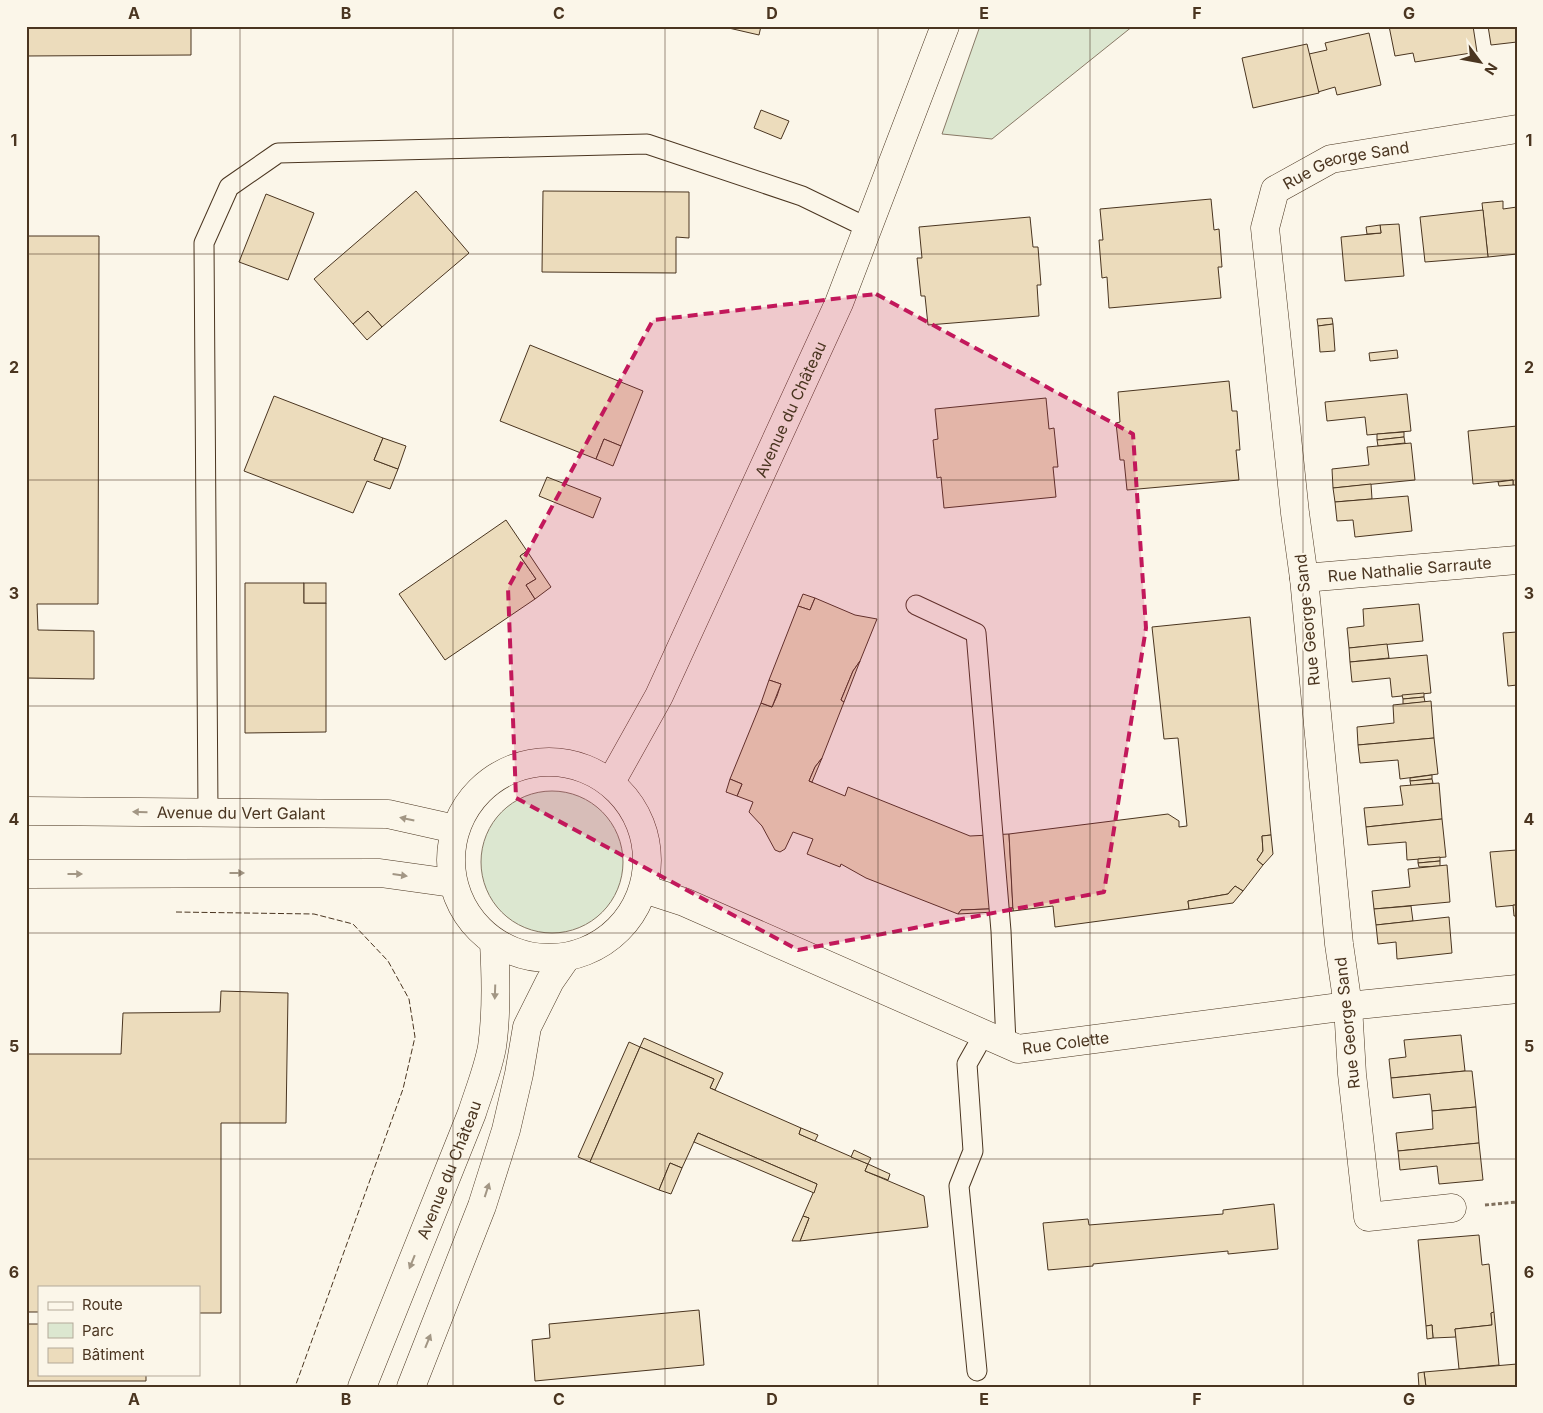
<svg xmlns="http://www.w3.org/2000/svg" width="1543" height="1413" font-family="Inter,sans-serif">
<rect width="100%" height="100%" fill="#fbf6e9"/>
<!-- green -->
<g fill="#dce7d0" stroke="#887966">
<path d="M 980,26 L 1133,26 L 992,139 L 942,134 Z"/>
<circle cx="552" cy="862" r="71"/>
</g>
<!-- building -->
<g fill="#ecdcbc" stroke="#4a3520">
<path d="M 26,26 L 191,26 L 191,55 L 26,56 Z"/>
<path d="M 720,26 L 761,26 L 759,35 Z"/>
<path d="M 1389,26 L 1473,26 L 1477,52 L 1415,62 L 1413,53 L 1395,56 Z"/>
<path d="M 1488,26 L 1517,26 L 1517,42 L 1491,45 Z"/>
<path d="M 1369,33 L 1381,85 L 1337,95 L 1335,87 L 1318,92 L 1309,54 L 1327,50 L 1325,43 Z"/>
<path d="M 1307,44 L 1319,93 L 1253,108 L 1242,58 Z"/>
<path d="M 761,110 L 789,121 L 781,139 L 754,128 Z"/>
<path d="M 416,191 L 469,253 L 382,327 L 368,311 L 353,324 L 314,279 Z"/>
<path d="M 543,191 L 689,192 L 689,238 L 676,237 L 676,273 L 542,272 Z"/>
<path d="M 266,194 L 314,213 L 288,280 L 239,262 Z"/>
<path d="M 1211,199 L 1214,230 L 1219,229 L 1222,267 L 1218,267 L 1221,298 L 1109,308 L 1107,277 L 1102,278 L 1099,240 L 1103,240 L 1100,209 Z"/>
<path d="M 1503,201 L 1503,209 L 1517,207 L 1517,254 L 1488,257 L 1482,203 Z"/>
<path d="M 1483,210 L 1488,257 L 1425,262 L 1420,217 Z"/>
<path d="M 1030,217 L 1033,247 L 1038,247 L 1041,285 L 1037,285 L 1039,316 L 928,325 L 925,296 L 921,296 L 917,258 L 922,258 L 919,227 Z"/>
<path d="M 1399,224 L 1404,276 L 1345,281 L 1341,237 L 1381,233 L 1380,225 Z"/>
<path d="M 1380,225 L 1381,233 L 1367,234 L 1366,227 Z"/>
<path d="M 26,236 L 99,236 L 98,604 L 37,604 L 38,630 L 94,631 L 94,679 L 26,678 Z"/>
<path d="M 368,311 L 382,327 L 367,340 L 353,324 Z"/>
<path d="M 1332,318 L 1333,324 L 1318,326 L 1317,319 Z"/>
<path d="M 1333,324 L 1335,351 L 1320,352 L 1318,326 Z"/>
<path d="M 530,345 L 643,391 L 621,446 L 604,439 L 596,459 L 500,421 Z"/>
<path d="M 1397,350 L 1398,358 L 1370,361 L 1369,353 Z"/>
<path d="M 1229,381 L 1232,411 L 1237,411 L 1240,450 L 1236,450 L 1239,480 L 1127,490 L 1124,460 L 1120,460 L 1116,423 L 1120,422 L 1118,392 Z"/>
<path d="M 1407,394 L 1411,431 L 1367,435 L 1365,417 L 1327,421 L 1325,402 Z"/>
<path d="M 274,396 L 383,438 L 374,460 L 398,469 L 390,489 L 367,481 L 353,513 L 244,471 Z"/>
<path d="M 1046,398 L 1049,429 L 1054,428 L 1058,467 L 1053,467 L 1056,497 L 944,508 L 941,477 L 937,478 L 933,440 L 938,439 L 935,409 Z"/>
<path d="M 1517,426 L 1517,485 L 1513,485 L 1513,480 L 1473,484 L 1468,431 Z"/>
<path d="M 1404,432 L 1404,437 L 1377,440 L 1377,434 Z"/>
<path d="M 1404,437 L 1405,443 L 1378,446 L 1377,440 Z"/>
<path d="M 383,438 L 406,446 L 398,469 L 374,460 Z"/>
<path d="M 604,439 L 621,446 L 613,466 L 596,459 Z"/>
<path d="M 1411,443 L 1415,480 L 1333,488 L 1332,469 L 1369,465 L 1367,447 Z"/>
<path d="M 547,477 L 601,498 L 593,518 L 539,496 Z"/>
<path d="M 1513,480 L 1513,485 L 1499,486 L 1498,482 Z"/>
<path d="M 1371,484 L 1372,499 L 1335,502 L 1333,488 Z"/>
<path d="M 1408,496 L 1412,531 L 1355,537 L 1353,520 L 1337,521 L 1335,502 Z"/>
<path d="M 506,520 L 527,551 L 520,556 L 536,579 L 526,585 L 535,599 L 445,660 L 399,594 Z"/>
<path d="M 527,551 L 551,587 L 535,599 L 526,585 L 536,579 L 520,556 Z"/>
<path d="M 245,583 L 304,583 L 304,603 L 326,603 L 326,732 L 245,733 Z"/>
<rect x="304" y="583" width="22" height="20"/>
<path d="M 803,594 L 815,598 L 810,610 L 798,606 Z"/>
<path d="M 815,598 L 855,615 L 877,619 L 860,661 L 853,671 L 841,700 L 844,702 L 822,758 L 815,767 L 809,781 L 845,796 L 848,787 L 970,836 L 1009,834 L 1013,908 L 961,910 L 958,914 L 866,878 L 841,864 L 840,867 L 807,854 L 813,839 L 793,832 L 785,849 L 780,852 L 775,850 L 762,826 L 749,812 L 753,802 L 737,796 L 742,784 L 730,779 L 761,703 L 772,707 L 777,696 L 781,684 L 769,680 L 798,606 L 810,610 Z"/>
<path d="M 1419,604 L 1423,641 L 1349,648 L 1347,628 L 1364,626 L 1363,609 Z"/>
<path d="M 1250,617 L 1271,835 L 1262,836 L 1263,851 L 1257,860 L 1263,865 L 1243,891 L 1235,886 L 1228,894 L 1188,901 L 1189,909 L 1055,927 L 1053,906 L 1013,911 L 1009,834 L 1168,814 L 1179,821 L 1179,827 L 1187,826 L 1178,738 L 1164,739 L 1152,627 Z"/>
<path d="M 1517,632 L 1517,685 L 1508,686 L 1503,633 Z"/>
<path d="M 1387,644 L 1389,658 L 1350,662 L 1349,648 Z"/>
<path d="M 1427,655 L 1431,693 L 1392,697 L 1390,678 L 1352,682 L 1350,662 Z"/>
<path d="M 860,661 L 844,702 L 841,700 L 853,671 Z"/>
<path d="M 769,680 L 781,684 L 772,707 L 761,703 Z"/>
<path d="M 1424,693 L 1424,697 L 1403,699 L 1402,695 Z"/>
<path d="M 1424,697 L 1425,702 L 1403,704 L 1403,699 Z"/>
<path d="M 1431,701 L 1434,738 L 1358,745 L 1357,727 L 1394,723 L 1393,705 Z"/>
<path d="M 1434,738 L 1438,774 L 1400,779 L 1398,760 L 1360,763 L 1358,745 Z"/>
<path d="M 822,758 L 812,782 L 809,781 L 815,767 Z"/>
<path d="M 1432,775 L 1432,779 L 1410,781 L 1410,778 Z"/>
<path d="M 730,779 L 742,784 L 737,796 L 726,792 Z"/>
<path d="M 1432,779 L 1433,783 L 1411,786 L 1410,781 Z"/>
<path d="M 1439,783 L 1442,819 L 1366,827 L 1364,808 L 1403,805 L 1400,786 Z"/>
<path d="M 1442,819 L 1446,857 L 1407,860 L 1406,842 L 1368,845 L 1366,827 Z"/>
<path d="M 1271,835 L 1273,854 L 1263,865 L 1257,860 L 1263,851 L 1262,836 Z"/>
<path d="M 1517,850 L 1517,905 L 1496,907 L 1490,852 Z"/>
<path d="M 1440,857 L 1440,861 L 1418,863 L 1418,859 Z"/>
<path d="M 1440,861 L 1440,866 L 1419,867 L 1418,863 Z"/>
<path d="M 1447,865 L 1450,902 L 1374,909 L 1372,891 L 1410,887 L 1408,869 Z"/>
<path d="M 1235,886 L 1243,891 L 1233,903 L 1189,909 L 1188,901 L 1228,894 Z"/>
<path d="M 1513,905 L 1517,905 L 1517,916 L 1514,916 Z"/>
<path d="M 1411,906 L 1413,921 L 1376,925 L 1374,909 Z"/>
<path d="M 1013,908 L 1013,911 L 958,914 L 961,910 Z"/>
<path d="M 1449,917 L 1452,953 L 1397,959 L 1396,942 L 1378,944 L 1376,925 Z"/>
<path d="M 221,991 L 288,993 L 286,1123 L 221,1123 L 221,1313 L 199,1313 L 199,1287 L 39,1287 L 39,1312 L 26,1312 L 26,1054 L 121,1054 L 123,1013 L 220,1012 Z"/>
<path d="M 1461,1035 L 1465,1071 L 1391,1078 L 1389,1059 L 1406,1057 L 1404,1040 Z"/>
<path d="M 644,1038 L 723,1073 L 715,1090 L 710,1088 L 714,1079 L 640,1047 Z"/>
<path d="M 629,1042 L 640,1047 L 590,1162 L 578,1157 Z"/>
<path d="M 640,1047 L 714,1079 L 710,1088 L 801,1128 L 799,1134 L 868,1164 L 865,1171 L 924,1196 L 928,1227 L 800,1241 L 809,1218 L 803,1216 L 817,1184 L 698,1133 L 682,1168 L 670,1163 L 659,1190 L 590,1162 Z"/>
<path d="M 1465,1071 L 1472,1071 L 1476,1107 L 1432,1111 L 1430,1094 L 1393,1098 L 1391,1078 Z"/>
<path d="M 1476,1107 L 1479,1143 L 1398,1151 L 1396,1133 L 1433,1129 L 1432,1111 Z"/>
<path d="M 801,1128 L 818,1135 L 815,1141 L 799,1134 Z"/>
<path d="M 698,1133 L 817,1184 L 814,1193 L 694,1142 Z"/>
<path d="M 1479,1143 L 1483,1180 L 1439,1184 L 1437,1166 L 1400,1170 L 1398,1151 Z"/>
<path d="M 854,1150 L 871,1158 L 868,1164 L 851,1157 Z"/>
<path d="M 670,1163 L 682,1168 L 671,1194 L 659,1190 Z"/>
<path d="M 868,1164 L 890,1174 L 888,1180 L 865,1171 Z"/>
<path d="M 1274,1204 L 1278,1249 L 1228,1254 L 1228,1251 L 1093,1264 L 1093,1266 L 1048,1270 L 1043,1223 L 1088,1219 L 1089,1225 L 1223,1214 L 1223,1210 Z"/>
<path d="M 803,1216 L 809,1218 L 800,1241 L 792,1241 Z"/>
<path d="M 1479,1235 L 1482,1265 L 1489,1264 L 1494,1312 L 1491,1313 L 1492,1325 L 1455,1329 L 1456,1337 L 1433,1338 L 1432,1325 L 1426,1326 L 1418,1240 Z"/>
<path d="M 699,1310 L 704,1365 L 535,1381 L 532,1340 L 550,1338 L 549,1324 Z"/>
<path d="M 1494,1312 L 1499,1365 L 1459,1369 L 1455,1329 L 1492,1325 L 1491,1313 Z"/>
<path d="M 26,1324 L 39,1324 L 39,1374 L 146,1374 L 146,1381 L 26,1381 Z"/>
<path d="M 1432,1325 L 1433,1338 L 1427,1339 L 1426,1326 Z"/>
<path d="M 1517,1364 L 1517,1387 L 1426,1387 L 1424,1372 Z"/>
<path d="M 1424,1372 L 1426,1387 L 1419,1387 L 1418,1373 Z"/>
</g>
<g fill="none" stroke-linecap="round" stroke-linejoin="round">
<defs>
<g id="lane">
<path d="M 916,605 L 976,633 L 1001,931 L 1006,1043"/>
<path d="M 208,812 L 204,243 L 229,187 L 278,153 L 647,144 L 802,196 L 868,228"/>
<path d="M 977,1371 L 959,1186 L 973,1151 L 967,1064 L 984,1034"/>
</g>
<g id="street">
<path id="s1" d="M 1304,578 L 1517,560"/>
<path id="s2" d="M 644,889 L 684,902 L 1018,1049 L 1348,1006 L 1517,989"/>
<path id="s3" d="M 1452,1208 L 1368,1217 L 1352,1074 L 1348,1006 L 1339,944 L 1304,578 L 1295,513 L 1265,228 L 1275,190 L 1331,159 L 1517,129"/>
</g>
<g id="secondary">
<path id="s4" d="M 26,811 L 388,814 L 455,829"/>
<path d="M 26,874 L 380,873 L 452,883"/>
</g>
<g id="primary">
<circle cx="549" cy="860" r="98"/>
<path id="s5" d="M 611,782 L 659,696 L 839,303 L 945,26"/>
<path id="s6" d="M 362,1387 L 472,1113 C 479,1091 488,1069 492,1047 C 497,1013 496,977 494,943"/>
<path d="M 411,1387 L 482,1206 L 506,1130 L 519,1074 L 527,1027 L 550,981 L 566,958"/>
</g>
</defs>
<!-- lane casing -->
<use href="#lane" stroke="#4a3520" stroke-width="21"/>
<!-- street casing -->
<use href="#street" stroke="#4a3520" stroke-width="29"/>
<!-- secondary casing -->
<use href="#secondary" stroke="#4a3520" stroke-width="29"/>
<!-- primary casing -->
<use href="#primary" stroke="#4a3520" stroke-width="29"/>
<!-- path -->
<path stroke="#7f6f5c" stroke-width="3" stroke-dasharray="4 2.5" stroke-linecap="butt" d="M 1485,1205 L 1517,1202"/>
<!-- lane -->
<use href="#lane" stroke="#fbf6e9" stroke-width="19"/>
<!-- street -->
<use href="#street" stroke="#fbf6e9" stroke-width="28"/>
<!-- secondary -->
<use href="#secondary" stroke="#fbf6e9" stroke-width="28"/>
<!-- primary -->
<use href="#primary" stroke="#fbf6e9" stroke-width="28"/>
<!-- fence -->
<path stroke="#4a3520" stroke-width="1" stroke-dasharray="6 2.5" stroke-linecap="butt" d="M 176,912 L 314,914 L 353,924 L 388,961 L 409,999 L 415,1037 L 403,1089 L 295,1387"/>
</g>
<!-- one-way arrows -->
<defs><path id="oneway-solid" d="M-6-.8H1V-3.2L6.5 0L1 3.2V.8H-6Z" transform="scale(1.25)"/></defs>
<g fill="#a29684">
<use href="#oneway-solid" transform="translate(140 812) rotate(-179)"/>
<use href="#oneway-solid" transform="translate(407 819) rotate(-168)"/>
<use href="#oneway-solid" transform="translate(237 873)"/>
<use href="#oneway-solid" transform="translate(75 874)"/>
<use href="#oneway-solid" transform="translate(400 875) rotate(8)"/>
<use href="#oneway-solid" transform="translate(495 992) rotate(92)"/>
<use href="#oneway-solid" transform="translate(487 1190) rotate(-72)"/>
<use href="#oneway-solid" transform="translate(412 1262) rotate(112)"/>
<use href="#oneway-solid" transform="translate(428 1341) rotate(-68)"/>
</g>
<!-- marked area -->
<path fill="#c2185b" fill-opacity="0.2" stroke="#c2185b" stroke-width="4" stroke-dasharray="10 6" stroke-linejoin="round" d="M 876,294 L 1133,434 L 1146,628 L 1104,892 L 798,950 L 516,798 L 508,588 L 653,320 Z"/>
<!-- grid -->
<path fill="none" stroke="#4a3520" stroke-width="1" stroke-opacity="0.55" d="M 240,26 L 240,1387M 453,26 L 453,1387M 665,26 L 665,1387M 878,26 L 878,1387M 1090,26 L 1090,1387M 1303,26 L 1303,1387M 26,254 L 1517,254M 26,480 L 1517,480M 26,706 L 1517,706M 26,933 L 1517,933M 26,1159 L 1517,1159"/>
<g text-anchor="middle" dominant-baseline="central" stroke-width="4" stroke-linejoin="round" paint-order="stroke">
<!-- street labels -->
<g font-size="16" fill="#4a3520" stroke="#fbf6e9">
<text stroke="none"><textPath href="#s3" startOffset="1195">Rue George Sand</textPath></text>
<text stroke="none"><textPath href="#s5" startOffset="414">Avenue du Château</textPath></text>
<text stroke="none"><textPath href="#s1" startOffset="106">Rue Nathalie Sarraute</textPath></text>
<text transform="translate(1307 620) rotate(-96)">Rue George Sand</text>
<text stroke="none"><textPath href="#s4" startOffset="215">Avenue du Vert Galant</textPath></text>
<text transform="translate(1347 1023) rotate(-96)">Rue George Sand</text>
<text stroke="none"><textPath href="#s2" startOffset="455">Rue Colette</textPath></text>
<text stroke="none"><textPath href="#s6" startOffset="234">Avenue du Château</textPath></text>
</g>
</g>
<!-- border -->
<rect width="1543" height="1413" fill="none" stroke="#fbf6e9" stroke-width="55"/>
<!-- legend -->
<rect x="38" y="1286" width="162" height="90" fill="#fbf6e9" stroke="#b4a999"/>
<rect x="48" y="1302" width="25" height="8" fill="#fbf6e9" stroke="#b4a999"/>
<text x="82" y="1310" font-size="15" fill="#4a3520">Route</text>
<rect x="48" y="1323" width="25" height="15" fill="#dce7d0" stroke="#b4a999"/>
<text x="82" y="1336" font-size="15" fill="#4a3520">Parc</text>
<rect x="48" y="1348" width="25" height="15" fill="#ecdcbc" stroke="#b4a999"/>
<text x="82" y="1360" font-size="15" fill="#4a3520">Bâtiment</text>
<!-- north arrow -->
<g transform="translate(1480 62) rotate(122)" stroke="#fbf6e9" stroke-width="4" paint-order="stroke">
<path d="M0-4L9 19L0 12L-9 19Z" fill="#4a3520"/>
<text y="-8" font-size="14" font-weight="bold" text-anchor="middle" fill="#4a3520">N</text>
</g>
<rect x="28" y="28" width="1488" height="1358" fill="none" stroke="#4a3520" stroke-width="2"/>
<g font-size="16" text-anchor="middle" font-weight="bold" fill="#4a3520">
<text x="134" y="19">A</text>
<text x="346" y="19">B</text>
<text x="559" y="19">C</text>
<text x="772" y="19">D</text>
<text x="984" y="19">E</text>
<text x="1197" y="19">F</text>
<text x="1409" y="19">G</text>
<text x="14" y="146">1</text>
<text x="1529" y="146">1</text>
<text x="14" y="373">2</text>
<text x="1529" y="373">2</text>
<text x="14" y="599">3</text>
<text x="1529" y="599">3</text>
<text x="14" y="825">4</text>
<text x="1529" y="825">4</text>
<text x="14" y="1052">5</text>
<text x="1529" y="1052">5</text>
<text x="14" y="1278">6</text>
<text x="1529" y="1278">6</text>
<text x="134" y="1405">A</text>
<text x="346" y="1405">B</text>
<text x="559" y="1405">C</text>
<text x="772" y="1405">D</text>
<text x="984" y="1405">E</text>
<text x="1197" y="1405">F</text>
<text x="1409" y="1405">G</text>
</g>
</svg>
